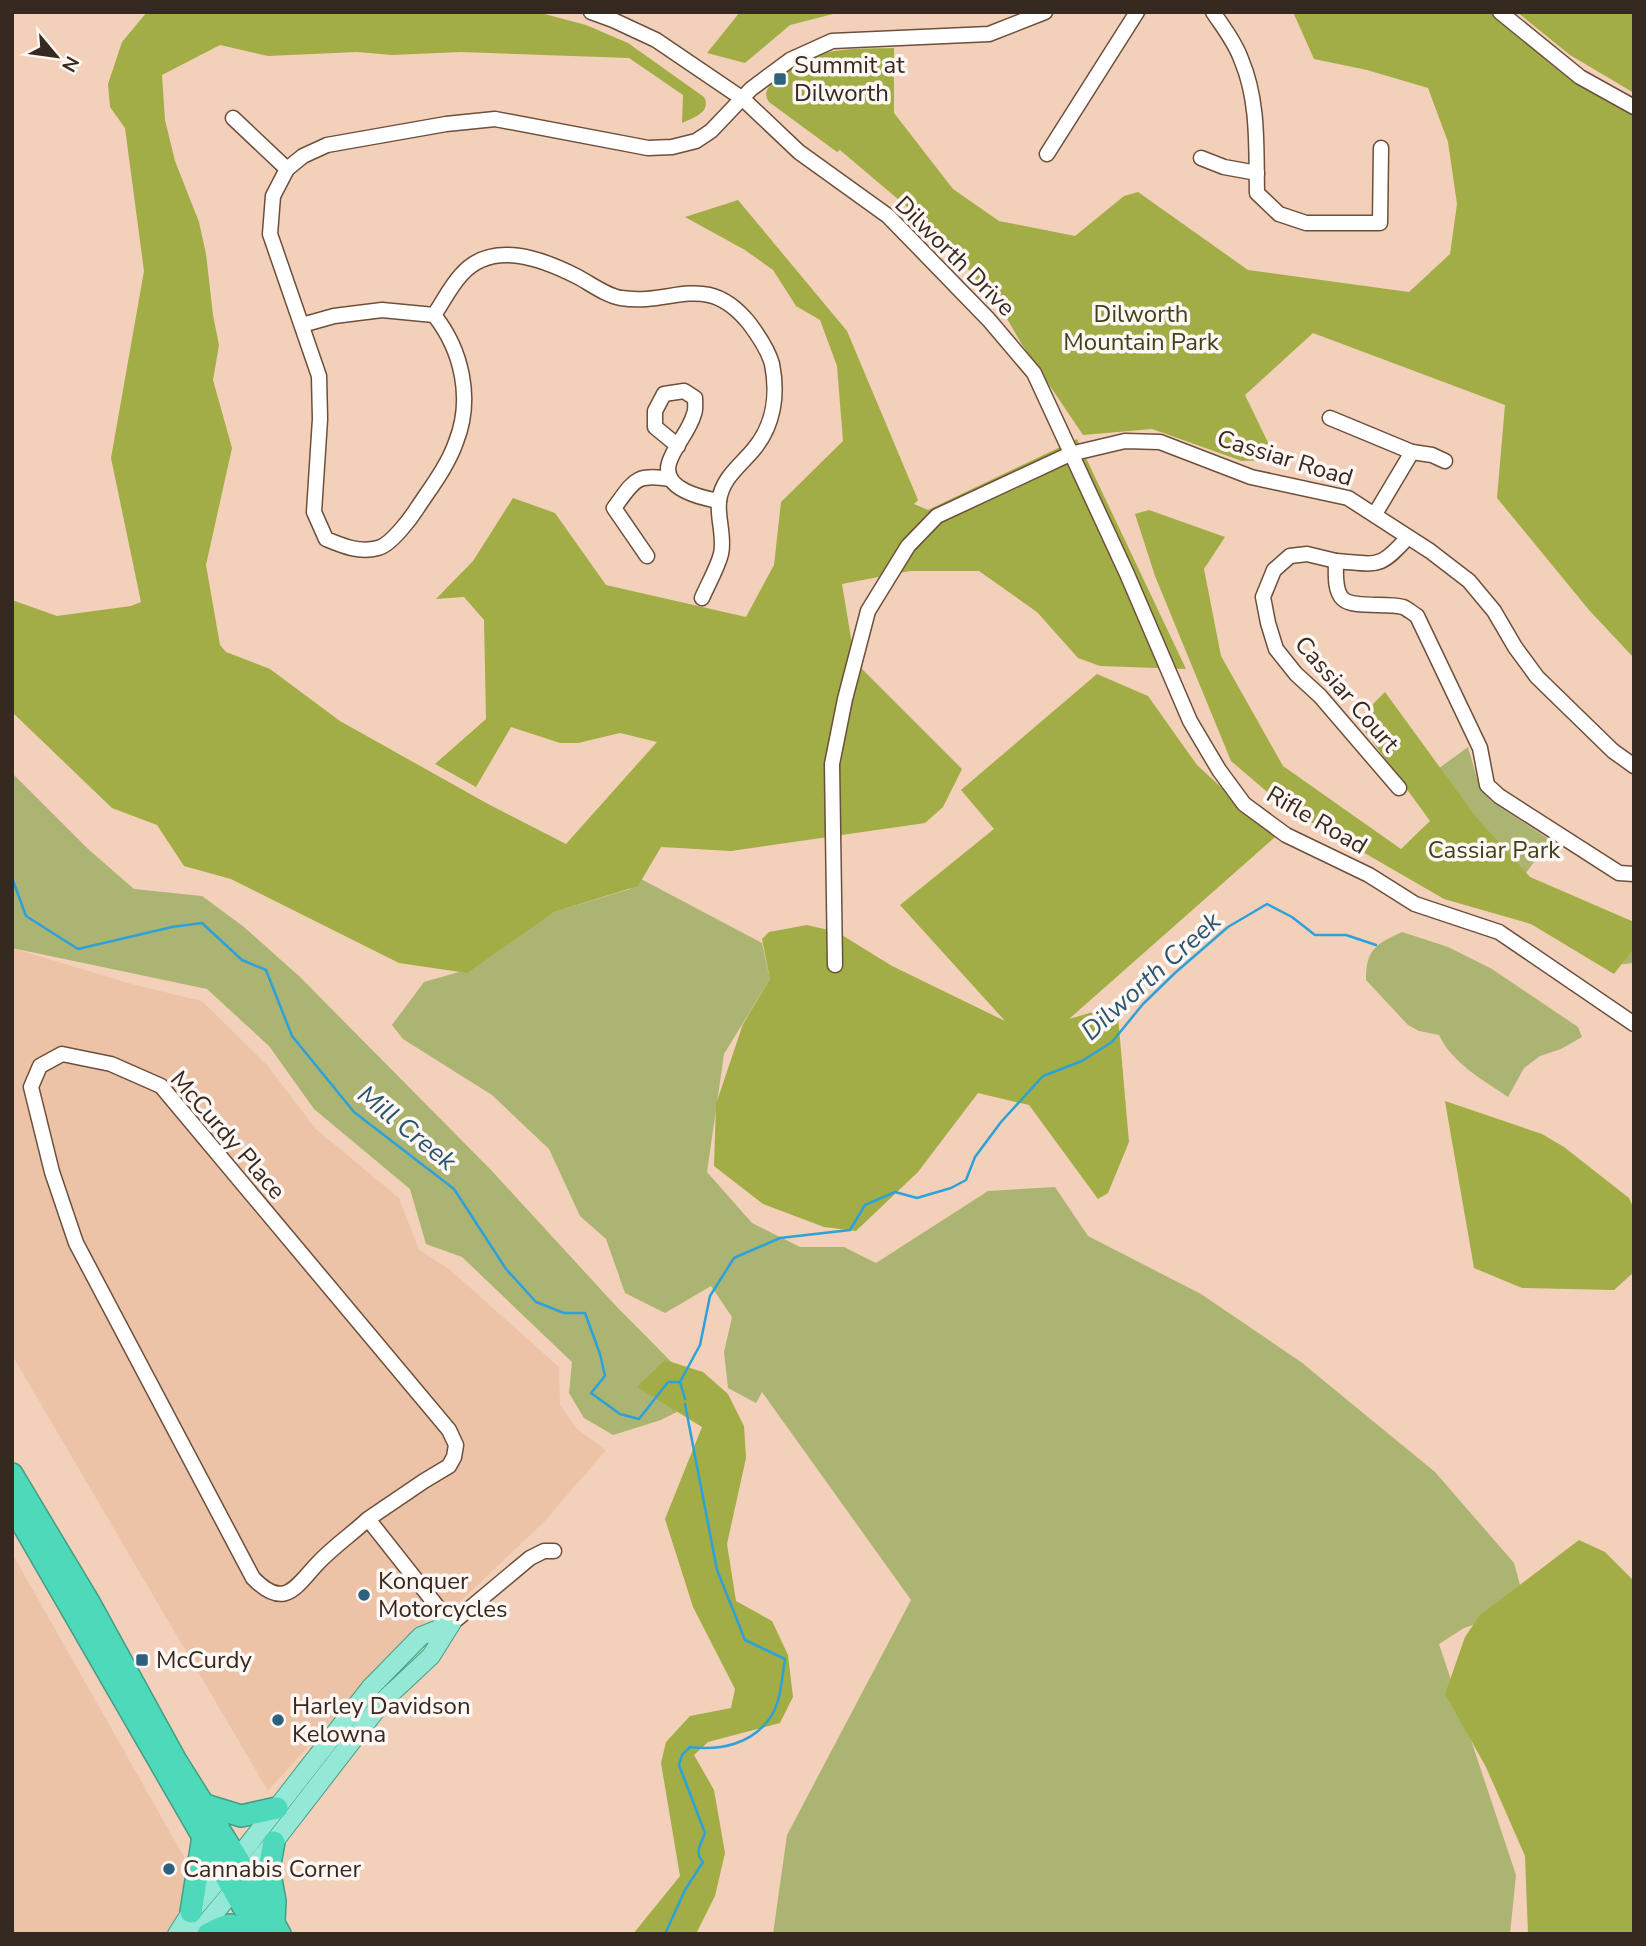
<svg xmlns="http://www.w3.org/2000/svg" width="1646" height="1946" font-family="'Nunito Sans',sans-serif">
<rect width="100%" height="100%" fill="#f3d0b9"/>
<!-- built -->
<g fill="#edc3a8">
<path d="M 12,948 L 135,985 L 202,1001 L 266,1064 L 316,1129 L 399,1198 L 419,1250 L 449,1269 L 559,1367 L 560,1405 L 577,1429 L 606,1450 L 544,1522 L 452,1609 L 415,1628 L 268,1791 L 12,1355 Z"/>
<path d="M 12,1553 L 184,1857 L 188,1880 L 182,1916 L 170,1934 L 12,1934 Z"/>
</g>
<!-- green -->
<g fill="#acb472">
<path d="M 1468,747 L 1479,785 L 1490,800 L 1550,840 L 1518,884 L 1634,929 L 1634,963 L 1605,966 L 1456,845 L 1408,791 Z"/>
<path d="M 12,773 L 88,849 L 134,889 L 202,896 L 244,927 L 299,976 L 491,1170 L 616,1306 L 706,1397 L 661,1420 L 613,1435 L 584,1418 L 569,1393 L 572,1362 L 462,1257 L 426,1244 L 410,1189 L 314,1109 L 269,1046 L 207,989 L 12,948 Z"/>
<path d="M 641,879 L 762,943 L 770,979 L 724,1054 L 707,1172 L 752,1223 L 800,1247 L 844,1247 L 876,1263 L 988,1191 L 1055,1187 L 1088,1236 L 1201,1294 L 1301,1362 L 1435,1472 L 1514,1563 L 1526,1607 L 1464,1628 L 1439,1644 L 1516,1875 L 1510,1934 L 773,1934 L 787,1835 L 911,1600 L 762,1392 L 756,1403 L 728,1388 L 724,1352 L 732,1317 L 711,1286 L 665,1313 L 625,1293 L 606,1239 L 580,1216 L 549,1149 L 492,1095 L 403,1039 L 392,1025 L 424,982 L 459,972 L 554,912 L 630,889 Z"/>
<path d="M 1402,932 L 1448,947 L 1492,969 L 1578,1027 L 1582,1037 L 1561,1049 L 1540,1056 L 1524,1068 L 1508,1097 C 1483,1080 1452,1063 1439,1035 L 1419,1031 L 1408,1025 L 1366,980 C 1366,949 1376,944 1402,932 Z"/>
</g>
<!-- forest -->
<g fill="#a2ad45">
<path d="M 147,12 L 537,12 L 586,25 L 628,43 L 704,97 C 712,112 693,118 682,123 L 683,95 L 629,58 L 461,52 L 392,55 L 357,52 L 268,56 L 220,45 L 162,75 L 165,120 L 175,161 L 199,222 L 206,254 L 213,315 L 219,345 L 213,380 L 232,448 L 206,565 L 220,645 L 226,652 L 270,669 L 340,721 L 488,804 L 566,844 L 657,742 L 620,733 L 578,743 L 560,743 L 511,727 L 476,787 L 435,764 L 486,719 L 484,620 L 464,597 L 436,599 L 473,561 L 513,498 L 555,513 L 606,585 L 746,617 L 774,565 L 781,502 L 843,441 L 837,366 L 820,320 L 796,306 L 773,270 L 745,250 L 685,217 L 738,200 L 847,331 L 918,500 L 914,504 L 928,510 L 1077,439 L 1186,669 L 1100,666 L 1078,658 L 1037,612 L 979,571 L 910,571 L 842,584 L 855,662 L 962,769 L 943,807 L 925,823 L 731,851 L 661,847 L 638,886 L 554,912 L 467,973 L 399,963 L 231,879 L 184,866 L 157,825 L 112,808 L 12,712 L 12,600 L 57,616 L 131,606 L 141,602 L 111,458 L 144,271 L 125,128 L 110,107 L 108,84 L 122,42 Z"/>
<path d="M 740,12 L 841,12 L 790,25 L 745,63 L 707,53 Z"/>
<path d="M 1293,12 L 1491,12 L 1559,67 L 1634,112 L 1634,658 L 1589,610 L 1497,498 L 1505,405 L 1313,333 L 1245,395 L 1278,463 L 1266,460 L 1242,461 L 1152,429 L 1083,435 L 1021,343 L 1006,317 L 968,269 L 906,206 L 840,150 L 837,152 L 769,102 C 764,94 766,90 772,83 C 802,46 851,49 894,48 L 894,113 L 953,189 L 999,221 L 1075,236 L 1124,196 L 1138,192 L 1248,270 L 1409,292 L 1450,254 L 1457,204 L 1448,142 L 1428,88 L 1367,70 L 1314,59 Z"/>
<path d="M 1517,12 L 1634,12 L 1634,93 L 1570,55 Z"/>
<path d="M 1149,510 L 1225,537 L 1204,569 L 1221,656 L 1283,766 L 1401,849 L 1430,821 L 1357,720 L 1385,692 L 1476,817 L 1530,877 L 1634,922 L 1634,948 L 1614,974 L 1531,924 L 1444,899 L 1285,807 L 1231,761 L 1155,576 L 1135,514 Z"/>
<path d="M 1097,674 L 1148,696 L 1197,765 L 1275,837 L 1069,1019 L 1117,1005 L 1129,1142 L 1108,1193 L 1098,1199 L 1029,1105 L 978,1093 L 918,1172 L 856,1231 L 824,1227 L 763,1204 L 714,1166 L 716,1104 L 743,1024 L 770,979 L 762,939 L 769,932 L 807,925 L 837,932 L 892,966 L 1005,1021 L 900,905 L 994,829 L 961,790 Z"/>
<path d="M 1445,1101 L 1542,1134 L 1564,1147 L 1629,1198 L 1634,1209 L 1634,1272 L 1614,1290 L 1522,1288 L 1474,1268 Z"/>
<path d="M 665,1360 L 703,1372 L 728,1394 L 744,1426 L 746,1458 L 727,1544 L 736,1601 L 772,1621 L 788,1655 L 793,1697 L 780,1723 L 708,1742 L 694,1755 L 714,1790 L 725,1853 L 715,1896 L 696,1934 L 633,1934 L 680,1876 L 661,1763 L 666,1742 L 690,1716 L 731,1708 L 735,1689 L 693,1607 L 665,1519 L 702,1427 L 637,1387 Z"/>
<path d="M 1579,1540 L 1605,1552 L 1634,1581 L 1634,1934 L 1528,1934 L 1525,1856 L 1486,1767 L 1445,1694 L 1465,1637 L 1480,1615 Z"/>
</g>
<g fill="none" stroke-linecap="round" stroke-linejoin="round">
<!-- stream -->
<g stroke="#2da1d9" stroke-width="2.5">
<path d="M 12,878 L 26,916 L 78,949 L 172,927 L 202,923 L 242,960 L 266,970 L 292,1036 L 354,1112 L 454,1189 L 506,1269 L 536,1302 L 564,1313 L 585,1313 L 600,1354 L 605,1376 L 591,1393 L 620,1414 L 639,1419 L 668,1382 L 680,1382 L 685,1399"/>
<path d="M 680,1382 L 700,1345 L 710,1296 L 734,1258 L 780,1238 L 850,1230 L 865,1205 L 895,1192 L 917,1198 L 951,1188 L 966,1180 L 975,1157 L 1001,1122 L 1043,1076 L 1082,1061 L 1112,1042 L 1143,1004 L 1176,972 L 1228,927 L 1267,904 L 1292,917 L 1315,935 L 1346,935 L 1376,945"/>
<path d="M 665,1934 L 685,1890 L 703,1862 C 694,1852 701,1844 705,1833 L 679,1765 L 682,1755 L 690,1747 C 720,1751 752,1744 770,1718 C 781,1703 782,1677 785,1659 L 745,1640 L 717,1570 L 685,1404"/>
</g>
<defs>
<g id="minor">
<path d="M 591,12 L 613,20 L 656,40 L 743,99 L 799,152 L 888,216 L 989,320 L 1034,373 L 1127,574 L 1190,721 L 1219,770 L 1244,804 L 1286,835 L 1369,875 L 1415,904 L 1499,932 L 1634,1024"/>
<path d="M 1213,12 C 1223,27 1235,42 1241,59 C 1259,101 1256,147 1257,193 L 1279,214 L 1306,223 L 1380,223 L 1381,148"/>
<path d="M 1500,12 L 1580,77 L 1634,107"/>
<path d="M 233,118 L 287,169"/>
<path d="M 1047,154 L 1137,12"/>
<path d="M 1201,158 L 1224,167 L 1257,173"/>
<path d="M 434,315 C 443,302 450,287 461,275 C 492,239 543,259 578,277 C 591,284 607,296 621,298 C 673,306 706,270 749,323 C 758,335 768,349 772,364 C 778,394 774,425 754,449 C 740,466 722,478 719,501 C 717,518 725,537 721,554 C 717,569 708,584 702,598"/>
<path d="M 302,325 L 334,316 L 382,310 L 434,315 C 462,350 473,399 456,442 C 448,465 432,486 418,507 C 411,518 391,545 378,548 C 359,553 343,546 326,539 L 314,512 L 320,419 L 319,376 L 270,234 L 273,196 L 287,169 L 303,156 L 327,145 L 446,124 L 495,119 L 648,148 L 672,147 L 696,141 L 711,131 L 751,89 L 790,60 L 832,41 L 989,34 L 1045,12"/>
<path d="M 1330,418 L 1412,452 L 1375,514"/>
<path d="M 678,446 L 655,427 L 655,411 L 664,394 L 684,391 L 695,398 C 695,403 696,410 694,414 C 689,432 674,446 669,463 C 661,489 702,498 719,501"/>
<path d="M 1412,452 L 1432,455 L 1445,461"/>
<path d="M 1408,537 C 1379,570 1377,564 1336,561 C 1336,572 1334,591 1343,599 C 1354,609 1387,602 1403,607 C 1408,609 1412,613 1417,616 L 1480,748 L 1487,785 L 1499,796 L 1619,873 L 1634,874"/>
<path d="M 647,556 L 614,508 C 634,481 635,473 670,479"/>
<path d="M 1336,561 L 1307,554 L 1290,556 L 1274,570 L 1263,597 L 1268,623 L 1276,649 L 1296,674 L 1320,696 L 1399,788"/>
<path d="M 835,965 L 832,764 L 845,699 L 868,611 L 908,546 L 937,516 L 1070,454 L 1125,441 L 1160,442 L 1251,477 L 1348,498 L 1430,551 L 1469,581 L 1494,611 L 1515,647 L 1537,677 L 1613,751 L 1634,766"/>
<path d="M 368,1519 C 352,1534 333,1547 318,1563 C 296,1586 285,1611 253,1578 L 76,1243 L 52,1172 L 31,1087 L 40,1066 L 62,1054 L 111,1064 L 161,1086 L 449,1430 L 456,1445 L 454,1457 L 449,1466 L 424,1481 L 368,1519 L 451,1624 L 530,1558 L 544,1551 L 554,1551"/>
</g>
<g id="major">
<path d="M 177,1934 L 191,1912 L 248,1845 L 371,1687 L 421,1636 L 451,1624"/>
<path d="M 197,1934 L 274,1842 L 383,1701 L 431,1656 L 451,1624"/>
</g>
<g id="highway">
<path d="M 12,1474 L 90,1604 L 175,1759 L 237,1858 L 280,1934"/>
<path d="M 12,1506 L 259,1934"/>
<path d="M 202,1804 L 241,1816 L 277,1808"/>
<path d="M 191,1912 L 203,1836"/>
<path d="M 274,1921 L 275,1901 L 269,1869 L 274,1842"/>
<path d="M 208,1934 C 234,1922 226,1922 252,1934"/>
</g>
</defs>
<!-- minor casing -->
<use href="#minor" stroke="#6d4f3b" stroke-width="17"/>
<!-- major casing -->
<use href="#major" stroke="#459c84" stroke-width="20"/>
<!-- highway casing -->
<use href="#highway" stroke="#459c84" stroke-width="24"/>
<!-- minor -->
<use href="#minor" stroke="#fff" stroke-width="14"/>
<!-- major -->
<use href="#major" stroke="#94e9d6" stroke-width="18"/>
<!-- highway -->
<use href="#highway" stroke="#4ddaba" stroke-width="21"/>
</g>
<!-- markers -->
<g fill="#2d627e" stroke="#fff7f3" stroke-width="2.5">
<rect x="773" y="72" width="14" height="14" rx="3.5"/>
<circle cx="364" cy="1595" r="7"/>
<rect x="135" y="1653" width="14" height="14" rx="3.5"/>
<circle cx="278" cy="1720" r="7"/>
<circle cx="169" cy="1869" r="7"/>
</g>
<g text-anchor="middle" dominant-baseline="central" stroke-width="7" stroke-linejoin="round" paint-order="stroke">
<!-- poi labels -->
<g font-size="24" fill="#362920" stroke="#fff7f3" text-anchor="start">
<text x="794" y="65">Summit at<tspan x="794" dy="28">Dilworth</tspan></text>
<text x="378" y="1581">Konquer<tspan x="378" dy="28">Motorcycles</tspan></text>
<text x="156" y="1660">McCurdy</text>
<text x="292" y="1706">Harley Davidson<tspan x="292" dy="28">Kelowna</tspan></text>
<text x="183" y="1869">Cannabis Corner</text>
</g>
<!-- street labels -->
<g font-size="24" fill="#362920" stroke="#fff7f3">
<text transform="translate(955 256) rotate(45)">Dilworth Drive</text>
<text transform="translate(1285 458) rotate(17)">Cassiar Road</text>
<text transform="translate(1347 694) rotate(49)">Cassiar Court</text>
<text transform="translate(1317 820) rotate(30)">Rifle Road</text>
<text transform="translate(228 1135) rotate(49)">McCurdy Place</text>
</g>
<!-- park labels -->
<g font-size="24" fill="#3e4218" stroke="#fff7f3">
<text x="1141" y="314">Dilworth<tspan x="1141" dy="28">Mountain Park</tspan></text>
<text x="1494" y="850">Cassiar Park</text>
</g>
<!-- water labels -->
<g font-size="26" font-style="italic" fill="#29556e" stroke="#fff7f3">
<text transform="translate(1151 976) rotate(-42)">Dilworth Creek</text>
<text transform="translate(407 1128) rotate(39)">Mill Creek</text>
</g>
</g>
<!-- border -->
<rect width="1646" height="1946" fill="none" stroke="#362920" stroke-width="28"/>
<!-- north arrow -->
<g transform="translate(56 56) rotate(119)" stroke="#fff7f3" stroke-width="5" paint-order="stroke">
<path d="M0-5L12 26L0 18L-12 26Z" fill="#362920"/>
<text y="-10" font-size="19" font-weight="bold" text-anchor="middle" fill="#362920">N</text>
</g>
</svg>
